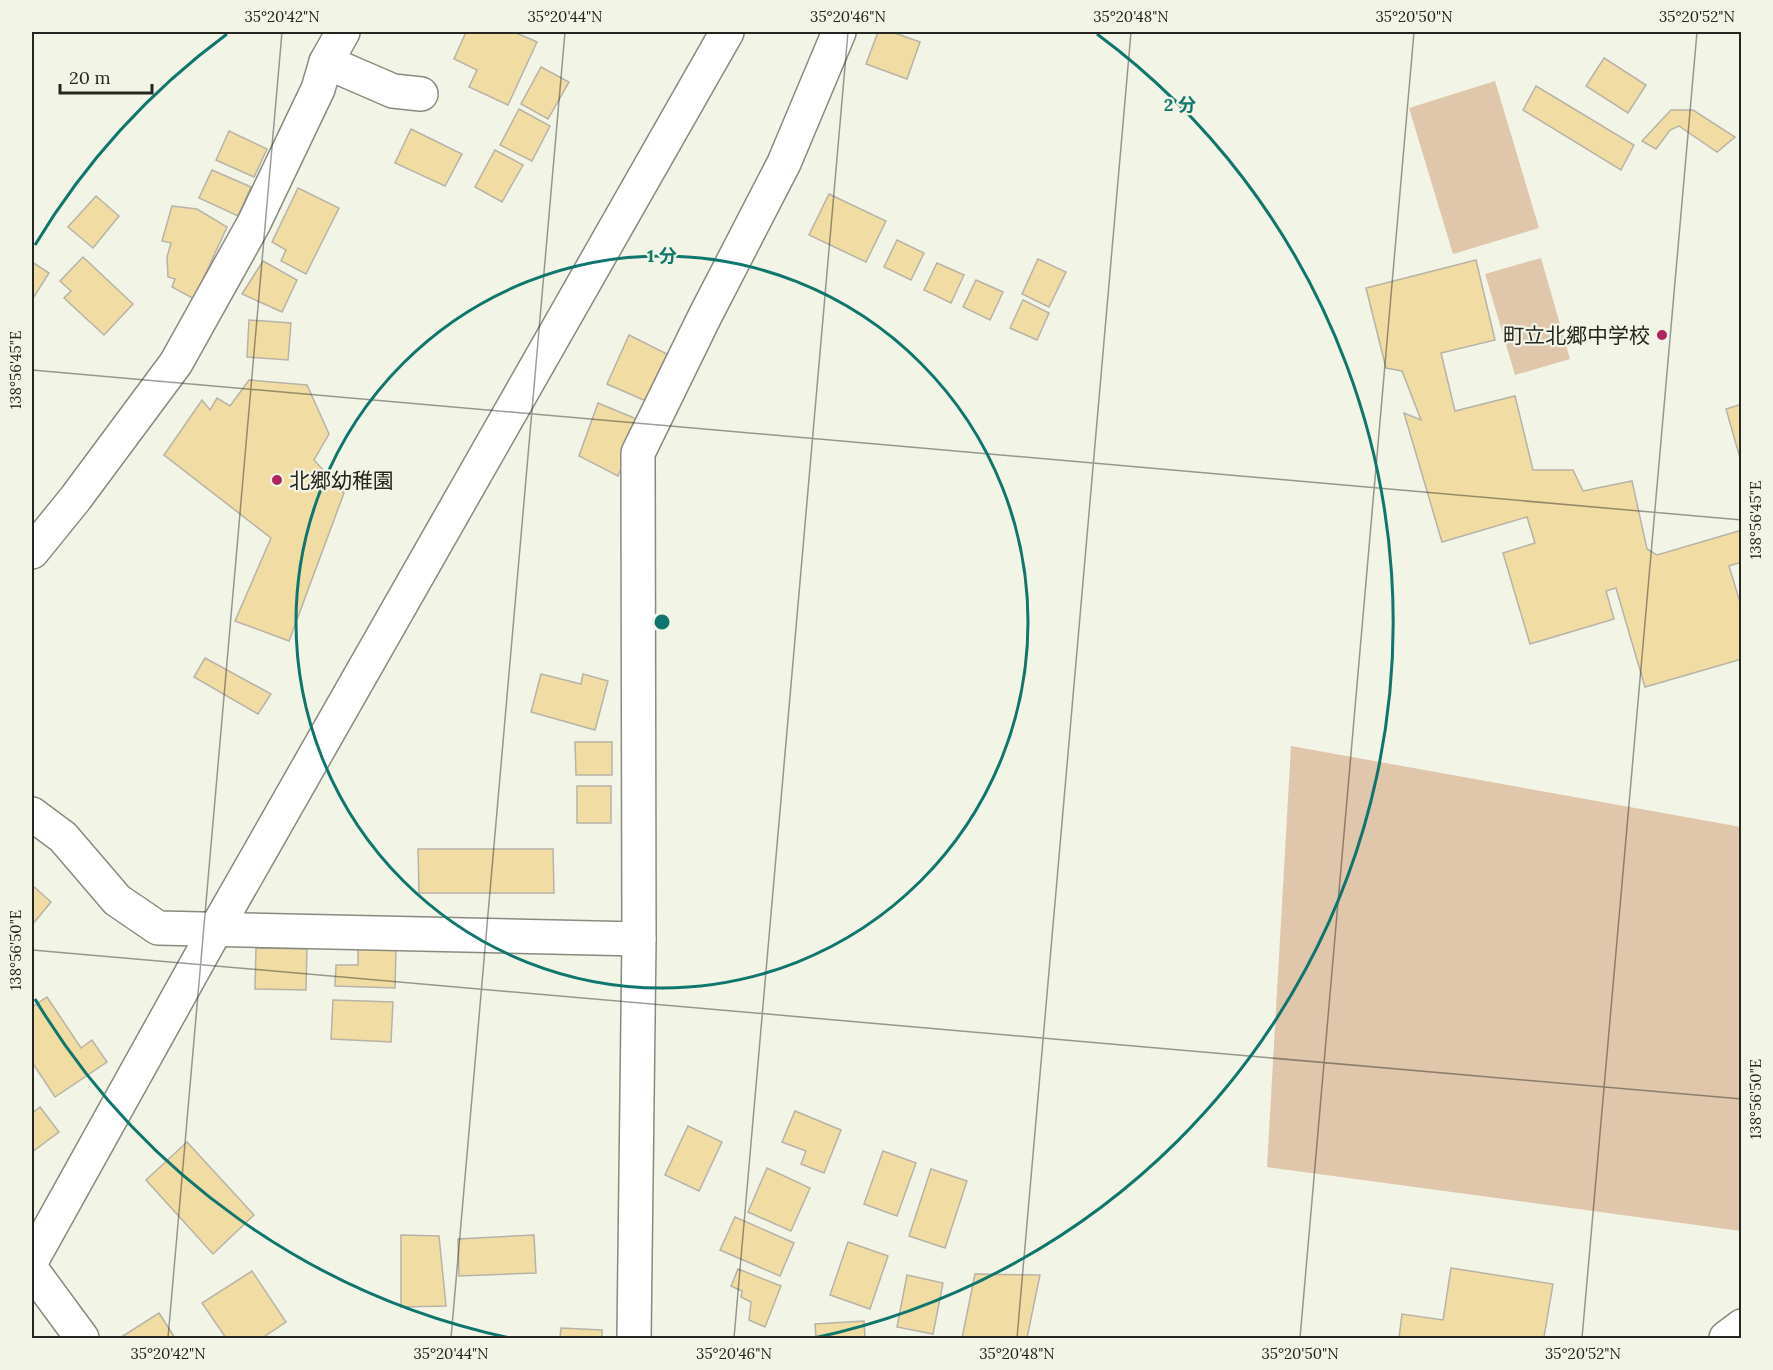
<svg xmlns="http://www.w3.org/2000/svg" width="1773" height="1370" font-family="Lora,'Noto Sans JP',serif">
<rect width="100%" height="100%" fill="#f2f4e6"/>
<!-- pitch -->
<g fill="#e0c6ab">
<path d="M 1495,81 L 1539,228 L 1453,254 L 1409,108 Z"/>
<path d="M 1541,258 L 1570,359 L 1515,375 L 1485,274 Z"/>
<path d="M 1291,746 L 1741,827 L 1741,1231 L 1267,1167 Z"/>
</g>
<!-- building -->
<g fill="#f1dca3" stroke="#b7b3a7" stroke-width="1.5">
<path d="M 466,32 L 514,32 L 537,42 L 508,105 L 469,87 L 477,70 L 454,59 Z"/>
<path d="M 878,32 L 892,32 L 920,42 L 907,79 L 866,64 Z"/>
<path d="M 1604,58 L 1646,85 L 1628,113 L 1586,86 Z"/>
<path d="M 541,67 L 569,82 L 548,119 L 521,104 Z"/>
<path d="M 1536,86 L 1634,145 L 1621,170 L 1523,110 Z"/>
<path d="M 519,109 L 550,126 L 532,161 L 500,145 Z"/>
<path d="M 1671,110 L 1693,110 L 1735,137 L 1717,152 L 1679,126 L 1670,130 L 1656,149 L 1642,141 Z"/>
<path d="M 411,129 L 462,154 L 445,186 L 395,163 Z"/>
<path d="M 229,131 L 267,149 L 254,177 L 216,160 Z"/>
<path d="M 495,150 L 523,165 L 502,202 L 475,187 Z"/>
<path d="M 212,170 L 251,187 L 238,216 L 199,198 Z"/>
<path d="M 298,188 L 339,208 L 306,274 L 281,261 L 286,250 L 272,242 Z"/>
<path d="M 829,194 L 886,221 L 866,262 L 809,235 Z"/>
<path d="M 96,196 L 119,216 L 93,248 L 68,227 Z"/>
<path d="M 172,206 L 197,209 L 227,227 L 194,299 L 172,287 L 175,279 L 168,277 L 167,257 L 171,243 L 162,241 Z"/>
<path d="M 897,240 L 924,253 L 911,280 L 884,267 Z"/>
<path d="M 83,257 L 133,304 L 104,335 L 64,298 L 71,291 L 60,281 Z"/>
<path d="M 1038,259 L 1066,272 L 1049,307 L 1022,294 Z"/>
<path d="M 1476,260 L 1495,340 L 1441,353 L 1455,411 L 1515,396 L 1533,470 L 1573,470 L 1583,491 L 1632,481 L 1647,549 L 1657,555 L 1742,530 L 1742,562 L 1729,566 L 1742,609 L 1742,659 L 1645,687 L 1616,588 L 1606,591 L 1614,619 L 1530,644 L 1503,553 L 1535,543 L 1527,517 L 1442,542 L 1404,413 L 1421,420 L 1402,371 L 1386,368 L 1366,288 Z"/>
<path d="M 263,261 L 297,280 L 282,312 L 242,294 Z"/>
<path d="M 32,262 L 49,273 L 32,300 Z"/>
<path d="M 937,263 L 964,275 L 951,303 L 924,290 Z"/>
<path d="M 976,280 L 1003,292 L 990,320 L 963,307 Z"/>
<path d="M 1023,300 L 1049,313 L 1037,340 L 1010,328 Z"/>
<path d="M 249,320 L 291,323 L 288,360 L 247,357 Z"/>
<path d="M 629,335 L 667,354 L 646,401 L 607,384 Z"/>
<path d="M 249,380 L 307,385 L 329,434 L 314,460 L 344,493 L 289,641 L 235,621 L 271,538 L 164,455 L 202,400 L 210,410 L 217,398 L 230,406 Z"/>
<path d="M 598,403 L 639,420 L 618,476 L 579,456 Z"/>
<path d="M 1742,404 L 1742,465 L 1726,409 Z"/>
<path d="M 205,658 L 271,694 L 258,714 L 194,677 Z"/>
<path d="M 541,674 L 581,684 L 583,674 L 608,681 L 595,730 L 531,712 Z"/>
<path d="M 575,742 L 612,742 L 612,775 L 576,775 Z"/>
<rect x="577" y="786" width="34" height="37"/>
<path d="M 418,849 L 553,849 L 554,893 L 419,893 Z"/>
<path d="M 32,885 L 51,902 L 32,925 Z"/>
<path d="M 256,948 L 307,949 L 306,990 L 255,989 Z"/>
<path d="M 358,948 L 396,949 L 395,988 L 335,986 L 336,965 L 358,965 Z"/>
<path d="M 47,997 L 81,1048 L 92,1040 L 107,1062 L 55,1097 L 32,1062 L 32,1007 Z"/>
<path d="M 333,1000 L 393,1002 L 391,1042 L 331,1039 Z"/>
<path d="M 40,1107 L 59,1132 L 32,1152 L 32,1113 Z"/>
<path d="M 795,1111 L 841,1130 L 824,1173 L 801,1164 L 806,1151 L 782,1142 Z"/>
<path d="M 688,1126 L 722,1142 L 699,1191 L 665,1175 Z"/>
<path d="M 187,1142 L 254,1215 L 213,1254 L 146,1180 Z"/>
<path d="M 883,1151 L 916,1163 L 897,1216 L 864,1204 Z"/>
<path d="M 767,1168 L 810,1188 L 791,1231 L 748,1212 Z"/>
<path d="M 931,1169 L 967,1181 L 945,1248 L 909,1236 Z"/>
<path d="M 735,1217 L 794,1243 L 780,1276 L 720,1250 Z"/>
<path d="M 401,1235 L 439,1236 L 446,1306 L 401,1307 Z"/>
<path d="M 534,1235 L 536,1273 L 459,1276 L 458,1239 Z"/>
<path d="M 848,1242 L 888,1256 L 870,1309 L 830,1295 Z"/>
<path d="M 1451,1268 L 1553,1284 L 1544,1337 L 1551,1338 L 1399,1338 L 1402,1314 L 1443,1320 Z"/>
<path d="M 738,1269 L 781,1286 L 765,1327 L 749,1320 L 751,1302 L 741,1297 L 742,1291 L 731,1286 Z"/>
<path d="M 252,1271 L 286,1322 L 262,1338 L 226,1338 L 202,1303 Z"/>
<path d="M 975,1274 L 1040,1275 L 1027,1338 L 962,1338 Z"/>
<path d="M 907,1275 L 943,1283 L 933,1334 L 897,1327 Z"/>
<path d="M 159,1313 L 175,1338 L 125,1338 L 123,1336 Z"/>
<path d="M 864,1321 L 865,1338 L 816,1338 L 815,1324 Z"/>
<path d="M 561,1328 L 602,1330 L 602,1338 L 560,1338 Z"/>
</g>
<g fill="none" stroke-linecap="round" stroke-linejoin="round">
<defs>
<g id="minor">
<path d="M 326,62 L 393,91 L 421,94"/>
<path d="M 32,552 L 75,499 L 176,363 L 254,223 L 318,89 L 326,62 L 343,32"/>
<path d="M 32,814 L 63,837 L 117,900 L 158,928 L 639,939"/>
<path d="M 32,1270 L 82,1338"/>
<path d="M 634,1338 L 639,939 L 638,453 L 705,316 L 784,163 L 839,32"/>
<path d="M 1726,1338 L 1742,1326"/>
</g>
<path id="tertiary" d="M 32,1260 L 216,929 L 727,32"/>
</defs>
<!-- minor casing -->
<use href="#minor" stroke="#888a7e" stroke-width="36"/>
<!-- tertiary casing -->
<use href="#tertiary" stroke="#888a7e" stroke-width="36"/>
<!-- minor -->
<use href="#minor" stroke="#fff" stroke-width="33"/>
<!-- tertiary -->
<use href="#tertiary" stroke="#fff" stroke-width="33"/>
</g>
<!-- ticks -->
<path fill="none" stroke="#262621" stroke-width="1.5" stroke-opacity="0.45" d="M 32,370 L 1742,520M 32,950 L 1742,1099M 168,1338 L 282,32M 451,1338 L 565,32M 734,1338 L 848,32M 1017,1338 L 1131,32M 1300,1338 L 1414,32M 1582,1338 L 1697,32"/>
<!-- distance rings -->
<g fill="none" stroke="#0f766e" stroke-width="3">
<circle cx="662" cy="622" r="366"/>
<path d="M510 1338A732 732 0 0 1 35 999M35 245A732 732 0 0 1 227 34M1097 34A732 732 0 0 1 814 1338"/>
</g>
<!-- markers -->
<g fill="#af2361" stroke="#f2f4e6" stroke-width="2">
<circle cx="1662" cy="335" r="6"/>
<circle cx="277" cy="480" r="6"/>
</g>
<g text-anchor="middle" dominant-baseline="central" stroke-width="4.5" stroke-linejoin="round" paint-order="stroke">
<!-- poi labels -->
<g font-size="21" fill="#262621" stroke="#f2f4e6" text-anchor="end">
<text x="1650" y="335">町立北郷中学校</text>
<text x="289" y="480" text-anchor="start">北郷幼稚園</text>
</g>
</g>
<circle cx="662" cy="622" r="9" fill="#0f766e" stroke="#f2f4e6" stroke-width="3"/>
<g font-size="18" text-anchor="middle" font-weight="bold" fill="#0f766e" stroke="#f2f4e6" stroke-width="4.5" stroke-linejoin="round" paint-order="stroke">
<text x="1180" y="111">2 分</text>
<text x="662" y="262">1 分</text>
</g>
<!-- border -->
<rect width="1773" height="1370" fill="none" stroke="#f2f4e6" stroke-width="66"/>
<!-- scale -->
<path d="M60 84v9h92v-9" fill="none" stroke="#262621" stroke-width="3"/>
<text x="69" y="84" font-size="18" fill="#262621" stroke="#f2f4e6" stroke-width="4.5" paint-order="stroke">20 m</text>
<rect x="33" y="33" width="1707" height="1304" fill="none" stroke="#262621" stroke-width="2"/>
<g font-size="15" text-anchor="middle" fill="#262621">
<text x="282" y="22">35°20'42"N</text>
<text x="565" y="22">35°20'44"N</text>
<text x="848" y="22">35°20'46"N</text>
<text x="1131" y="22">35°20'48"N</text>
<text x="1414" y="22">35°20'50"N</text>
<text x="1697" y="22">35°20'52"N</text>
<text transform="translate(16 370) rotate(-90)" y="5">138°56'45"E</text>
<text transform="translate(1756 520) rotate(-90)" y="5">138°56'45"E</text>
<text transform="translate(16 950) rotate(-90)" y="5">138°56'50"E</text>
<text transform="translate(1756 1099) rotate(-90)" y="5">138°56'50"E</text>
<text x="168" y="1359">35°20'42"N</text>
<text x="451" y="1359">35°20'44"N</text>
<text x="734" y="1359">35°20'46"N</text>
<text x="1017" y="1359">35°20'48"N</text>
<text x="1300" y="1359">35°20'50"N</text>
<text x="1583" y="1359">35°20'52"N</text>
</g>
</svg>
